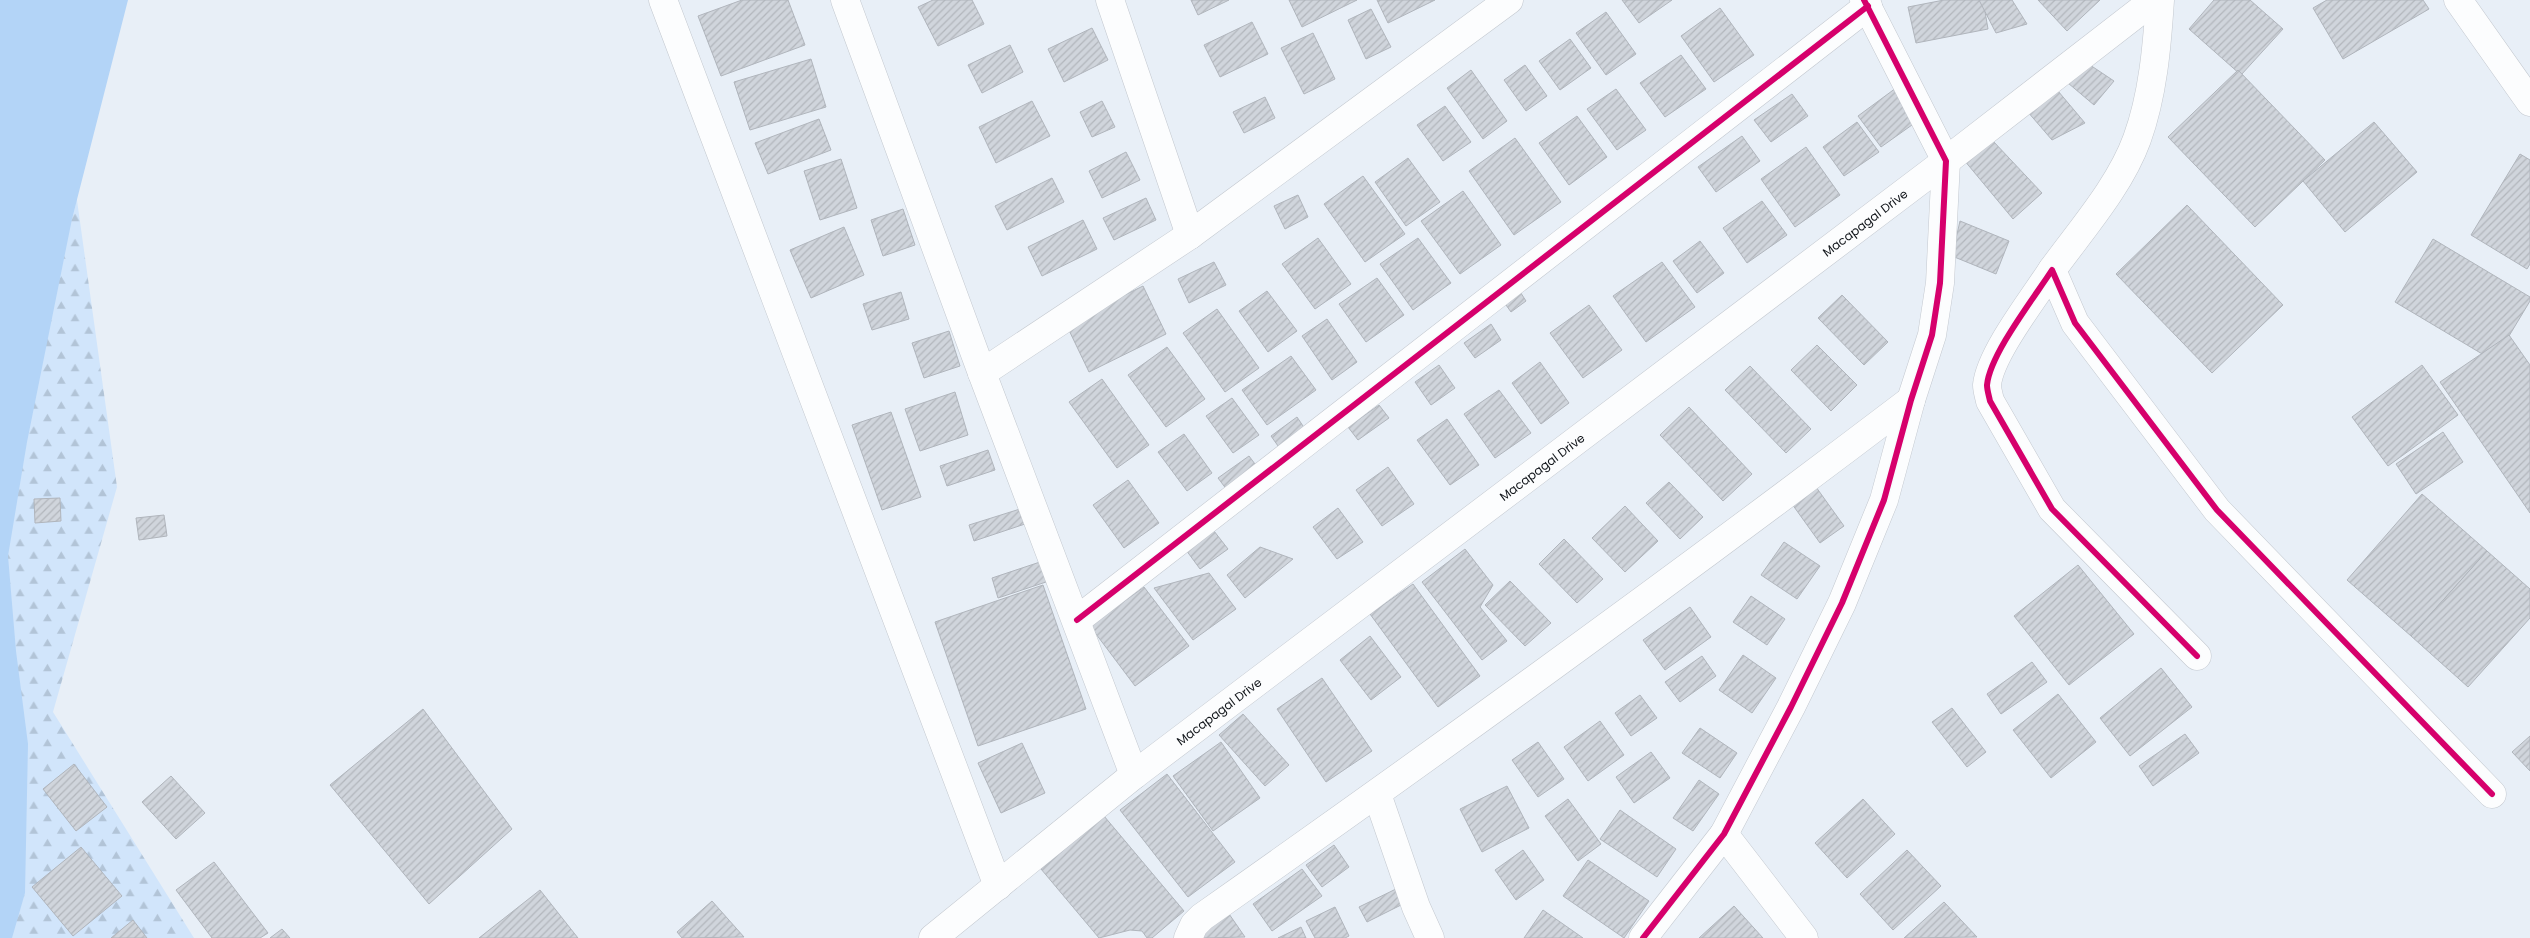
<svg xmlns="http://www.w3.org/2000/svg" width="2530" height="938" font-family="Poppins,sans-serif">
<defs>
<pattern id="forest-firs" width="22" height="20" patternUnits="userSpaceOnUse" patternTransform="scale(1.25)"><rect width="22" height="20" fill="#d1e5fb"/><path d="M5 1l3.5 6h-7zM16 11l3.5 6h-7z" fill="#b2c4d7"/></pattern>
<pattern id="building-hatch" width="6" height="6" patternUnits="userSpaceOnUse" patternTransform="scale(1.25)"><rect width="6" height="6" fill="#d0d5dc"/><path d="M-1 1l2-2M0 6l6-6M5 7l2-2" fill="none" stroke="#b2b6bc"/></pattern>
</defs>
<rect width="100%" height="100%" fill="#e8eff7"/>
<!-- forest -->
<path fill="url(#forest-firs)" d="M 59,71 L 117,487 L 53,712 L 194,938 L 0,938 L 0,597 Z"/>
<!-- water -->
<path fill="#b3d4f7" d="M 0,0 L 128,0 L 72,219 L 27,442 L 8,556 L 16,651 L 28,744 L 25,893 L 12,938 L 0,938 Z"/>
<!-- building -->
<g fill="url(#building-hatch)" stroke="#b0b5bc">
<path d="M 742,0 L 788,0 L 805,45 L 721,76 L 698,16 Z"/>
<path d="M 933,0 L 972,0 L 984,24 L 938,46 L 918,7 Z"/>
<path d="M 1191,0 L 1229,0 L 1198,15 Z"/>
<path d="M 1289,0 L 1357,0 L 1302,27 Z"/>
<path d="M 1377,0 L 1435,0 L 1388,23 Z"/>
<path d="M 1622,0 L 1672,0 L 1639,23 Z"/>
<path d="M 1944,0 L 1983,0 L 1988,29 L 1916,43 L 1908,7 Z"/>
<path d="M 1979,0 L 2012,0 L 2027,24 L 1996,33 Z"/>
<path d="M 2038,0 L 2100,0 L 2067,31 Z"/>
<path d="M 2214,0 L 2250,0 L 2283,29 L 2241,75 L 2189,29 Z"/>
<path d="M 2327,0 L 2423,0 L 2429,9 L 2343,59 L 2313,8 Z"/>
<path d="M 1720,8 L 1754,55 L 1714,82 L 1681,36 Z"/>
<path d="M 1371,9 L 1391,47 L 1366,59 L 1348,20 Z"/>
<path d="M 1606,12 L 1636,54 L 1606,75 L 1576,33 Z"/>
<path d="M 1252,22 L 1268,54 L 1220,77 L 1204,45 Z"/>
<path d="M 1092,28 L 1108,60 L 1064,82 L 1048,49 Z"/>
<path d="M 1313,33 L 1335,79 L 1304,94 L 1281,48 Z"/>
<path d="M 1570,39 L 1591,68 L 1560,90 L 1539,61 Z"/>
<path d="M 1010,45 L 1023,72 L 982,93 L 968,65 Z"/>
<path d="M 1681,55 L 1706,89 L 1665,117 L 1640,83 Z"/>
<path d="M 811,59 L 826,107 L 750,130 L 734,82 Z"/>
<path d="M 1525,65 L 1547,96 L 1526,111 L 1504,80 Z"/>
<path d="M 2090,65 L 2114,81 L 2094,105 L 2068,83 Z"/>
<path d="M 1471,70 L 1507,121 L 1483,139 L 1447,88 Z"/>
<path d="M 2238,70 L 2325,160 L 2255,227 L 2168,137 Z"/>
<path d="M 1896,88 L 1919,120 L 1881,147 L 1858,116 Z"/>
<path d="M 1616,89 L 1646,130 L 1617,150 L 1587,109 Z"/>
<path d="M 2058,91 L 2085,123 L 2052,140 L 2027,111 Z"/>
<path d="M 1792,94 L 1808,116 L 1771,142 L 1754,120 Z"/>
<path d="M 1265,97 L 1275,118 L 1244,133 L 1233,112 Z"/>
<path d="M 1032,101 L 1050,136 L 996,163 L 979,127 Z"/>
<path d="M 1102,101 L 1115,127 L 1092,137 L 1080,112 Z"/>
<path d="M 1445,106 L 1471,142 L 1443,161 L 1417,125 Z"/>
<path d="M 1577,116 L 1607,157 L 1569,185 L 1539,143 Z"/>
<path d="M 819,119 L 831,150 L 768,174 L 755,143 Z"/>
<path d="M 1857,122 L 1879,152 L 1844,176 L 1823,147 Z"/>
<path d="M 2374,122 L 2417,172 L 2345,232 L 2303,181 Z"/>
<path d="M 1742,136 L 1760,161 L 1716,192 L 1698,167 Z"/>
<path d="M 1515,138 L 1561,202 L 1514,235 L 1469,171 Z"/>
<path d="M 1993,141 L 2042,193 L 2013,219 L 1964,160 Z"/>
<path d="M 1806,147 L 1840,195 L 1795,227 L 1761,179 Z"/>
<path d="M 1126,152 L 1140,180 L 1102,198 L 1089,171 Z"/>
<path d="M 2520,154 L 2530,160 L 2530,264 L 2527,269 L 2471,235 Z"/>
<path d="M 1408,158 L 1440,202 L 1406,226 L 1375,182 Z"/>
<path d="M 841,159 L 857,208 L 820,220 L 804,171 Z"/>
<path d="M 1363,176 L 1405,234 L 1365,262 L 1324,204 Z"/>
<path d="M 1052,178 L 1064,202 L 1007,230 L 995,206 Z"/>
<path d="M 1463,191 L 1501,245 L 1460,274 L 1421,221 Z"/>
<path d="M 1298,195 L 1308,217 L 1285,229 L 1274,206 Z"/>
<path d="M 1146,198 L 1156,220 L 1114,240 L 1103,218 Z"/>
<path d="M 1762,201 L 1787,235 L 1747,263 L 1723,228 Z"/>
<path d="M 2187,205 L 2283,305 L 2212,373 L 2116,274 Z"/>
<path d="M 903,209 L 915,245 L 883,256 L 871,220 Z"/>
<path d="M 1083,220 L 1097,249 L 1042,276 L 1028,247 Z"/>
<path d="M 1960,221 L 2009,241 L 1996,274 L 1952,256 Z"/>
<path d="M 844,227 L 864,275 L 811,298 L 790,250 Z"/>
<path d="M 1318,238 L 1351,284 L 1315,309 L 1282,264 Z"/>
<path d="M 1418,238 L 1451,283 L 1413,310 L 1380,264 Z"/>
<path d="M 2433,239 L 2530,297 L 2530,301 L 2494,361 L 2395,302 Z"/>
<path d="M 1700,241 L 1724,273 L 1697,293 L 1673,261 Z"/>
<path d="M 1214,262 L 1226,285 L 1189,303 L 1178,279 Z"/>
<path d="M 1662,262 L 1695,307 L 1646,342 L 1613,296 Z"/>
<path d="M 1377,278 L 1404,315 L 1366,342 L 1339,304 Z"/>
<path d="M 1143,286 L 1166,334 L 1089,372 L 1066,324 Z"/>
<path d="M 1517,287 L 1526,301 L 1511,312 L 1501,298 Z"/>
<path d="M 1267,291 L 1297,331 L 1268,352 L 1239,311 Z"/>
<path d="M 901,292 L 909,319 L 872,330 L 863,304 Z"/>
<path d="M 1842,295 L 1888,342 L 1864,365 L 1818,318 Z"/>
<path d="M 1589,305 L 1622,350 L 1583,378 L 1550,333 Z"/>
<path d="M 1217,309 L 1259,368 L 1225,392 L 1183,333 Z"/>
<path d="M 1327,319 L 1357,362 L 1332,380 L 1302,336 Z"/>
<path d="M 1491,324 L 1501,340 L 1475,358 L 1464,343 Z"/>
<path d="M 949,331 L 960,366 L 924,378 L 912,343 Z"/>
<path d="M 2509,335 L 2530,365 L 2530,513 L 2440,382 Z"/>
<path d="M 1817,345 L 1857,385 L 1831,411 L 1791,370 Z"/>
<path d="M 1167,347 L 1205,399 L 1166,427 L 1128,375 Z"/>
<path d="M 1291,356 L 1316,390 L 1267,425 L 1242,390 Z"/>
<path d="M 1540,362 L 1569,403 L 1541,424 L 1512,383 Z"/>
<path d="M 1439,365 L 1455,388 L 1431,405 L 1415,382 Z"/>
<path d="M 2422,365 L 2458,415 L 2388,466 L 2352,417 Z"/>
<path d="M 1750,366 L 1811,429 L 1786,453 L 1725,390 Z"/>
<path d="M 1102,379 L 1149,445 L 1117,468 L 1069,402 Z"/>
<path d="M 1499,390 L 1531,433 L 1495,458 L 1464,414 Z"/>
<path d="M 955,392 L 968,435 L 920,451 L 905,409 Z"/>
<path d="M 1232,398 L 1259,435 L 1233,453 L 1206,416 Z"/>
<path d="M 1379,405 L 1389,418 L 1358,440 L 1348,427 Z"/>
<path d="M 1689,407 L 1752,474 L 1723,501 L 1660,435 Z"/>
<path d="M 891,412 L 921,497 L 882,510 L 852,425 Z"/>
<path d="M 1297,417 L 1309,435 L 1283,453 L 1271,436 Z"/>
<path d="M 1447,419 L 1479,465 L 1450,485 L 1417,440 Z"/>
<path d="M 2443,432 L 2463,462 L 2416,494 L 2396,464 Z"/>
<path d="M 1184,434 L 1212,473 L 1187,491 L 1158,452 Z"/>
<path d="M 988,450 L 995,470 L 947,486 L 940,466 Z"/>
<path d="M 1249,456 L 1261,472 L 1230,494 L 1218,478 Z"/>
<path d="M 1388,467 L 1414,504 L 1382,526 L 1356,490 Z"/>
<path d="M 1128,480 L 1159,523 L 1124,548 L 1093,505 Z"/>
<path d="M 1669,482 L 1703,517 L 1680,539 L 1646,503 Z"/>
<path d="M 1816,487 L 1844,526 L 1820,543 L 1792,504 Z"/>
<path d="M 2422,494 L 2487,551 L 2411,636 L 2347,580 Z"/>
<path d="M 60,498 L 61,521 L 35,523 L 34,499 Z"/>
<path d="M 1625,506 L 1658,541 L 1625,572 L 1592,538 Z"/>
<path d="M 1338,508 L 1363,542 L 1337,559 L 1313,527 Z"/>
<path d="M 1020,509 L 1025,524 L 974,541 L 969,525 Z"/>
<path d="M 164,515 L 167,536 L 139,540 L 136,518 Z"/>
<path d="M 1214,531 L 1228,549 L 1200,569 L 1186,550 Z"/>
<path d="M 1564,539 L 1603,579 L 1577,603 L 1539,564 Z"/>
<path d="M 1784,542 L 1820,566 L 1797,599 L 1761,575 Z"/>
<path d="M 1260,547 L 1293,559 L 1245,598 L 1227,575 Z"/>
<path d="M 1465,549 L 1493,585 L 1480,607 L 1507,641 L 1482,660 L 1422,582 Z"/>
<path d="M 2487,551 L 2530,589 L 2530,618 L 2468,687 L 2411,636 Z"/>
<path d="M 1046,560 L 1052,580 L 998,598 L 992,578 Z"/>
<path d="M 2078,565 L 2134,634 L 2069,685 L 2014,616 Z"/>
<path d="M 1209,573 L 1236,609 L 1193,640 L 1154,588 Z"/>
<path d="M 1510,581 L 1551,623 L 1525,646 L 1485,605 Z"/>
<path d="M 1413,584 L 1480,676 L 1438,707 L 1370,614 Z"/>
<path d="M 1043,585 L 1086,709 L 978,746 L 935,622 Z"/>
<path d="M 1144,587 L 1189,646 L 1135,686 L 1090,626 Z"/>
<path d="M 1751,596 L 1785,619 L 1767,645 L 1733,622 Z"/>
<path d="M 1690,607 L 1711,637 L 1665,670 L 1643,640 Z"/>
<path d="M 1370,636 L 1401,677 L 1371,700 L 1340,660 Z"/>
<path d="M 1743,655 L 1776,678 L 1752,713 L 1719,690 Z"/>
<path d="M 1702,656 L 1716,676 L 1680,702 L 1665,682 Z"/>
<path d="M 2032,662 L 2047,682 L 2001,714 L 1987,694 Z"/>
<path d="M 2161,668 L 2192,707 L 2130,756 L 2100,718 Z"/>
<path d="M 1322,678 L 1372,751 L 1326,782 L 1277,709 Z"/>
<path d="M 2058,694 L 2096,742 L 2051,778 L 2013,730 Z"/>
<path d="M 1640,695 L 1657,718 L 1631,736 L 1615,713 Z"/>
<path d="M 1952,708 L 1986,752 L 1967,767 L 1932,722 Z"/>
<path d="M 423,709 L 512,829 L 429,904 L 330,785 Z"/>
<path d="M 1243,714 L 1289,765 L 1265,786 L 1219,735 Z"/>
<path d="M 1600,721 L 1624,755 L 1588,781 L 1564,747 Z"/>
<path d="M 1700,728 L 1737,753 L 1720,778 L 1682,753 Z"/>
<path d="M 2185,734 L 2199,753 L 2153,786 L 2139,766 Z"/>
<path d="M 2530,736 L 2530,771 L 2512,752 Z"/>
<path d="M 1221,742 L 1260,798 L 1213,831 L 1173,776 Z"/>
<path d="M 1538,742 L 1564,779 L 1538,797 L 1512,760 Z"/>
<path d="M 1022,743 L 1045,793 L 1001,813 L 978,763 Z"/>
<path d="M 1651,752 L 1670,778 L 1634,803 L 1616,777 Z"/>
<path d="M 74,764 L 107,807 L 76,831 L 43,789 Z"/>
<path d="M 1167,774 L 1235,862 L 1188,897 L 1120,810 Z"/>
<path d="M 171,776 L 205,813 L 176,839 L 142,802 Z"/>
<path d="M 1699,780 L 1719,794 L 1693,831 L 1673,818 Z"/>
<path d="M 1507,786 L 1529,828 L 1482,852 L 1460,809 Z"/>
<path d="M 1568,799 L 1601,844 L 1578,861 L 1545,816 Z"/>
<path d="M 1863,799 L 1895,834 L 1847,878 L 1815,843 Z"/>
<path d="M 1620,810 L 1676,849 L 1657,877 L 1600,839 Z"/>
<path d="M 1104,816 L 1184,911 L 1152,938 L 1147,938 L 1142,931 L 1130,930 L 1099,938 L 1041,869 Z"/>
<path d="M 1334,845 L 1349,867 L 1322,887 L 1306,865 Z"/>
<path d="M 81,847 L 122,896 L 73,936 L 32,887 Z"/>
<path d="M 1523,850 L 1544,880 L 1516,900 L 1495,870 Z"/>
<path d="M 1907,850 L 1941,886 L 1893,930 L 1860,894 Z"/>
<path d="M 1588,860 L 1649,901 L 1624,938 L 1563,896 Z"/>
<path d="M 214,862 L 268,933 L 260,938 L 212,938 L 176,890 Z"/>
<path d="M 1302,869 L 1322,896 L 1272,931 L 1253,904 Z"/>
<path d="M 1398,888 L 1405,903 L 1367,922 L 1359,907 Z"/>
<path d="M 540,890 L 578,938 L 479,938 Z"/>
<path d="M 712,901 L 744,937 L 682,938 L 677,932 Z"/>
<path d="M 1944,902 L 1977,937 L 1904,938 Z"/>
<path d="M 1734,906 L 1763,938 L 1699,938 Z"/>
<path d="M 1335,907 L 1349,936 L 1345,938 L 1315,938 L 1306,921 Z"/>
<path d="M 1543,910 L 1583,938 L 1524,938 Z"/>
<path d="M 1227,911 L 1245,937 L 1203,938 L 1198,931 Z"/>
<path d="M 133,920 L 147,938 L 111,938 Z"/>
<path d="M 1301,927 L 1306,938 L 1278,938 Z"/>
<path d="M 282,929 L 290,938 L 270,938 Z"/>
</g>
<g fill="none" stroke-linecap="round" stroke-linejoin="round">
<defs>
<g id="street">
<path d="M 845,0 L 982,373 L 1134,775"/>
<path d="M 1110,0 L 1190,235"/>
<path d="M 2458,0 L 2530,102"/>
<path d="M 2052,270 C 2081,230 2120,186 2137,139 C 2153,95 2157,46 2160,0"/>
<path d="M 982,373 L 1190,235 L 1509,0"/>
<path d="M 1077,620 L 1868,6"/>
<path d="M 2197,656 L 2052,509 L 1990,401 C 1989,396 1987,390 1987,385 C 1990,354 2034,298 2052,270 L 2075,323 L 2217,510 L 2492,794"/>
<path d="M 1377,794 L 1416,907 L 1430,938"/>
<path d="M 1724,834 L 1804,938"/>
<path d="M 1188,938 L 1194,925 L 1202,917 C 1442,748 1678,577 1911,400"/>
<path d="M 1643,938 L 1724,834 L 1791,707 L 1842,603 L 1884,500 L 1911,400 L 1932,335 L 1940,283 L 1946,161 L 1864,0"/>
</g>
<g id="secondary">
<path d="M 663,0 L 998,886"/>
<path id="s1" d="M 933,938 L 1134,775 L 1946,161 L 2154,0"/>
</g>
</defs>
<!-- street casing -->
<use href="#street" stroke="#c3c8cf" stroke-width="29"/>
<!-- secondary casing -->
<use href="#secondary" stroke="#c3c8cf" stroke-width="29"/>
<!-- street -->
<use href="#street" stroke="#fcfdfe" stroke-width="28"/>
<!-- secondary -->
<use href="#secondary" stroke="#fcfdfe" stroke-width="28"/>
<defs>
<g id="cycleway">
<path d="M 1077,620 L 1868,6"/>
<path d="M 2197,656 L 2052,509 L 1990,401 C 1989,396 1987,390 1987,385 C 1990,354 2034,298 2052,270 L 2075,323 L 2217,510 L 2492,794"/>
<path d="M 1643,938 L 1724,834 L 1791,707 L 1842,603 L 1884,500 L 1911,400 L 1932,335 L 1940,283 L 1946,161 L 1864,0"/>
</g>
</defs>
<!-- cycleway casing -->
<use href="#cycleway" stroke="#f8fbfd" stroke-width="9"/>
<!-- cycleway -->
<use href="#cycleway" stroke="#d6006c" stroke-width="6"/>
</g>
<g text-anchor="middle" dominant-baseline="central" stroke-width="4" stroke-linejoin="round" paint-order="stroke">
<!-- street labels -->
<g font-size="12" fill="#101419" stroke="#f8fbfd">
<text stroke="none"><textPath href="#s1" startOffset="1175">Macapagal Drive</textPath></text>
<text stroke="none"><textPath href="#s1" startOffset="770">Macapagal Drive</textPath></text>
<text stroke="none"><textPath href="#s1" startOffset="365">Macapagal Drive</textPath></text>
</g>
</g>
</svg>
